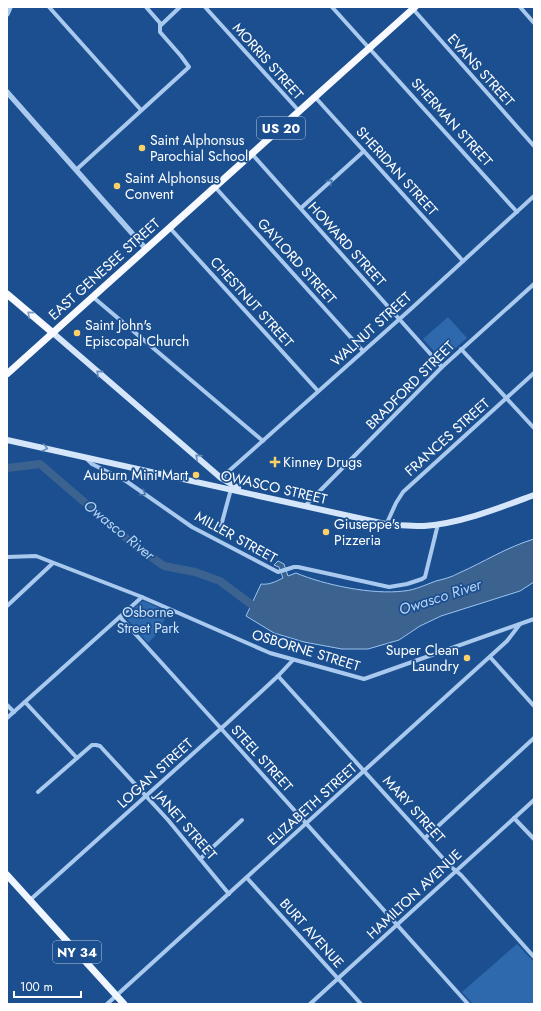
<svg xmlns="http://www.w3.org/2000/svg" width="541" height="1011" font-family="Jost,sans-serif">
<rect width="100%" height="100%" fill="#1b4f8f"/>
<!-- green -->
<g fill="#2e69ad">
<path d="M 448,317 L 467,338 L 442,360 L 423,339 Z"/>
<path d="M 144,601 L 168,612 L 158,633 L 148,643 L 127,619 L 126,616 L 141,602 Z"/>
<path d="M 517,944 L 534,962 L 534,1004 L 473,1004 L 462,992 Z"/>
</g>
<!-- water -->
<path fill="#3c6290" stroke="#9cc4f0" d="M 534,539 L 534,582 L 520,591 L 441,616 L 420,626 L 399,640 L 368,649 L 342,649 L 304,642 L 274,633 L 246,616 L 261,584 C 269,585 275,582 283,578 L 279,567 L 274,565 L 278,561 L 284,564 L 288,576 L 296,573 C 325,585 372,595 404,591 C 415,590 425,585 436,581 C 444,579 452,577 459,573 C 484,562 507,547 534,539 Z"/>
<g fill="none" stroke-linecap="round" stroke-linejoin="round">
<!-- river -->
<path stroke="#3c6290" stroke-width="8" d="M 7,468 L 40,464 L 133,544 L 164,566 L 195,572 L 220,581 L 252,605 L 262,608"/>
<!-- minor -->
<g stroke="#a9c9ee" stroke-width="4">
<path d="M 49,7 L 141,110"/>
<path d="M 205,7 L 299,111"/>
<path d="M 332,7 L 517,212"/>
<path d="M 520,7 L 534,23"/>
<path d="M 413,9 L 534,146"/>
<path d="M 160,26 L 180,7"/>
<path d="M 315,97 L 463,261"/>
<path d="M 252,154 L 442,367"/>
<path d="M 76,170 L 189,67 L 181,56 L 160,32 L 160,23 L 146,7"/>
<path d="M 215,187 L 363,351"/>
<path d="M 301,208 L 364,151"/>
<path d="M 169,227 L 318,391"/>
<path d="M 93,297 L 263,441"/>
<path d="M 461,349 L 534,428"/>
<path d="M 86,458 L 92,464 L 126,481 L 192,527 L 278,572 L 294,567 L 298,567 L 389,587 L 407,584 L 422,579 L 425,577 L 438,524"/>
<path d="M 221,478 L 413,307 L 534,196"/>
<path d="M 305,506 L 442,367 L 534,284"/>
<path d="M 386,525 L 396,503 L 403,492 L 534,373"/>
<path d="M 221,526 L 231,489"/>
<path d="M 7,557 L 36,556 L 142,597 L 270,653 L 364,679 L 534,619"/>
<path d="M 7,606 L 53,563"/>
<path d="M 120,617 L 235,744 L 468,1004"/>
<path d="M 490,657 L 534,706"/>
<path d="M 278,676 L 450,866 L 461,875 L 534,957"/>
<path d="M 25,702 L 77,758"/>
<path d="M 7,705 L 14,712"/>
<path d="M 7,718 L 142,597"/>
<path d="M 38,792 L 92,745 L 96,745 L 100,746 L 168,820 L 229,894"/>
<path d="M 514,818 L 534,839"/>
<path d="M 425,838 L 534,738"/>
<path d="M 200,859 L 242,820"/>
<path d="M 247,878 L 361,1004"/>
<path d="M 30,900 L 226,724 L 278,676 L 293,660"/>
<path d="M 107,1004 L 507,641 L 520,624"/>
<path d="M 310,1004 L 534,800"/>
</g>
<!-- tertiary -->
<g stroke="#a9c9ee" stroke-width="5.5">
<path d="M 7,14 L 10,7"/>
<path d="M 7,92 L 146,249"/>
</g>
<!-- secondary -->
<g stroke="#d6e6fa" stroke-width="6">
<path d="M 53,333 L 221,478 L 238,488"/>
<path d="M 7,440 L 390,525 C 401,525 413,526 424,526 C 462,523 499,508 534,495"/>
</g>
<!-- primary -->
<path stroke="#f0f6ff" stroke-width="7" d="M 7,875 L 124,1004"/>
<!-- trunk -->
<g stroke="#f8faff" stroke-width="7">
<path d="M 7,294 L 53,333"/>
<path d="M 7,374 L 415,7"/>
</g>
</g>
<!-- one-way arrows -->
<defs><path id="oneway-chevron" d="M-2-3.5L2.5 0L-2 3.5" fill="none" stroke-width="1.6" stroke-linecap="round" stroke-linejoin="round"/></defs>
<g stroke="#4674ac">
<use href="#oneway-chevron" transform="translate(330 182) rotate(-42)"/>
<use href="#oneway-chevron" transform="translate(143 493) rotate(35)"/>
</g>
<use stroke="#7e9cc1" href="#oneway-chevron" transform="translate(30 314) rotate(-140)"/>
<g stroke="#668bba">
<use href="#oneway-chevron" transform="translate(99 373) rotate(-139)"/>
<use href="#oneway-chevron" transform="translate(45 448) rotate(12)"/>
<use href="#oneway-chevron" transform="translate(198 457) rotate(-139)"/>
</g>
<!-- markers -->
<g fill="#ffd166" stroke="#1b4f8f" stroke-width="1.5">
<circle cx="142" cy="148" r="4"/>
<circle cx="117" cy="186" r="4"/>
<circle cx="77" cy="333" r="4"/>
<path d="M273 456h4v4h4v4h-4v4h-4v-4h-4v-4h4z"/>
<circle cx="196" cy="475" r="4"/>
<circle cx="326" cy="532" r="4"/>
<circle cx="467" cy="658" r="4"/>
</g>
<g text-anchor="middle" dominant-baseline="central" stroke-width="3.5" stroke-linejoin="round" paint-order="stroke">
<!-- shield labels -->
<g fill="#1b4f8f" stroke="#bbcadd" stroke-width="1">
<rect x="257" y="117" width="48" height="22" rx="3"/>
<rect x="53" y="941" width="48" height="22" rx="3"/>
</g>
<g font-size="13" font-weight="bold" fill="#fff">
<text x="281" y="128">US 20</text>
<text x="77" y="952">NY 34</text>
</g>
<!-- street labels -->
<g font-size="14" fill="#fff" stroke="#1b4f8f">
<text transform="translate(268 61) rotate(48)">MORRIS STREET</text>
<text transform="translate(481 70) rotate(48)">EVANS STREET</text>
<text transform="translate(452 122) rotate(48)">SHERMAN STREET</text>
<text transform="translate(397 171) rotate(48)">SHERIDAN STREET</text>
<text transform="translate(347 244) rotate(48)">HOWARD STREET</text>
<text transform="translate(297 261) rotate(48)">GAYLORD STREET</text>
<text transform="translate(104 269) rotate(-42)">EAST GENESEE STREET</text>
<text transform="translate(252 302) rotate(48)">CHESTNUT STREET</text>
<text transform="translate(371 329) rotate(-42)">WALNUT STREET</text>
<text transform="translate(410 385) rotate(-45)">BRADFORD STREET</text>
<text transform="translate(447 437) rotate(-42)">FRANCES STREET</text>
<text transform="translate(274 487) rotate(13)">OWASCO STREET</text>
<text transform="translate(236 537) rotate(29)">MILLER STREET</text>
<text transform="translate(306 650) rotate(17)">OSBORNE STREET</text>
<text transform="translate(262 758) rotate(48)">STEEL STREET</text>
<text transform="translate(155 773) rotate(-42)">LOGAN STREET</text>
<text transform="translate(312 804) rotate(-42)">ELIZABETH STREET</text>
<text transform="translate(414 809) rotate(48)">MARY STREET</text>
<text transform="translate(186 825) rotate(49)">JANET STREET</text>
<text transform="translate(414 894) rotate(-43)">HAMILTON AVENUE</text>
<text transform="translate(312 933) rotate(48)">BURT AVENUE</text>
</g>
<!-- poi labels -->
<g font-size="14" fill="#fff" stroke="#1b4f8f" text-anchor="start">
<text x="150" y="140">Saint Alphonsus<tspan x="150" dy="16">Parochial School</tspan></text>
<text x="125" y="178">Saint Alphonsus<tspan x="125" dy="16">Convent</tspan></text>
<text x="85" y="325">Saint John's<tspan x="85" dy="16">Episcopal Church</tspan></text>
<text x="283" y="462">Kinney Drugs</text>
<text x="188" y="475" text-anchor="end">Auburn Mini Mart</text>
<text x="334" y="524">Giuseppe's<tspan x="334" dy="16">Pizzeria</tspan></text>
<text x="459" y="650" text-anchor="end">Super Clean<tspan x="459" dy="16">Laundry</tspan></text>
</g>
<!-- park labels -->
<g font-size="14" fill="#cfe3fa" stroke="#1b4f8f">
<text x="148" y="612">Osborne<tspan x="148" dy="16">Street Park</tspan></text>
</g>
<!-- water labels -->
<g font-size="15" font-style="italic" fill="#b5d3f5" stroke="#1b4f8f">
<text transform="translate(119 530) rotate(39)">Owasco River</text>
<text transform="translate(440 597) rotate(-18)">Owasco River</text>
</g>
</g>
<!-- border -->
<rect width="541" height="1011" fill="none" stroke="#ffffff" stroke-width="16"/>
<!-- scale -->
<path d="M14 991v6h67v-6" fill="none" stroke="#ffffff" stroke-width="2"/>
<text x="20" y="991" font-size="12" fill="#ffffff" stroke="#1b4f8f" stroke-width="3" paint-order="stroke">100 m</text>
</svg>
